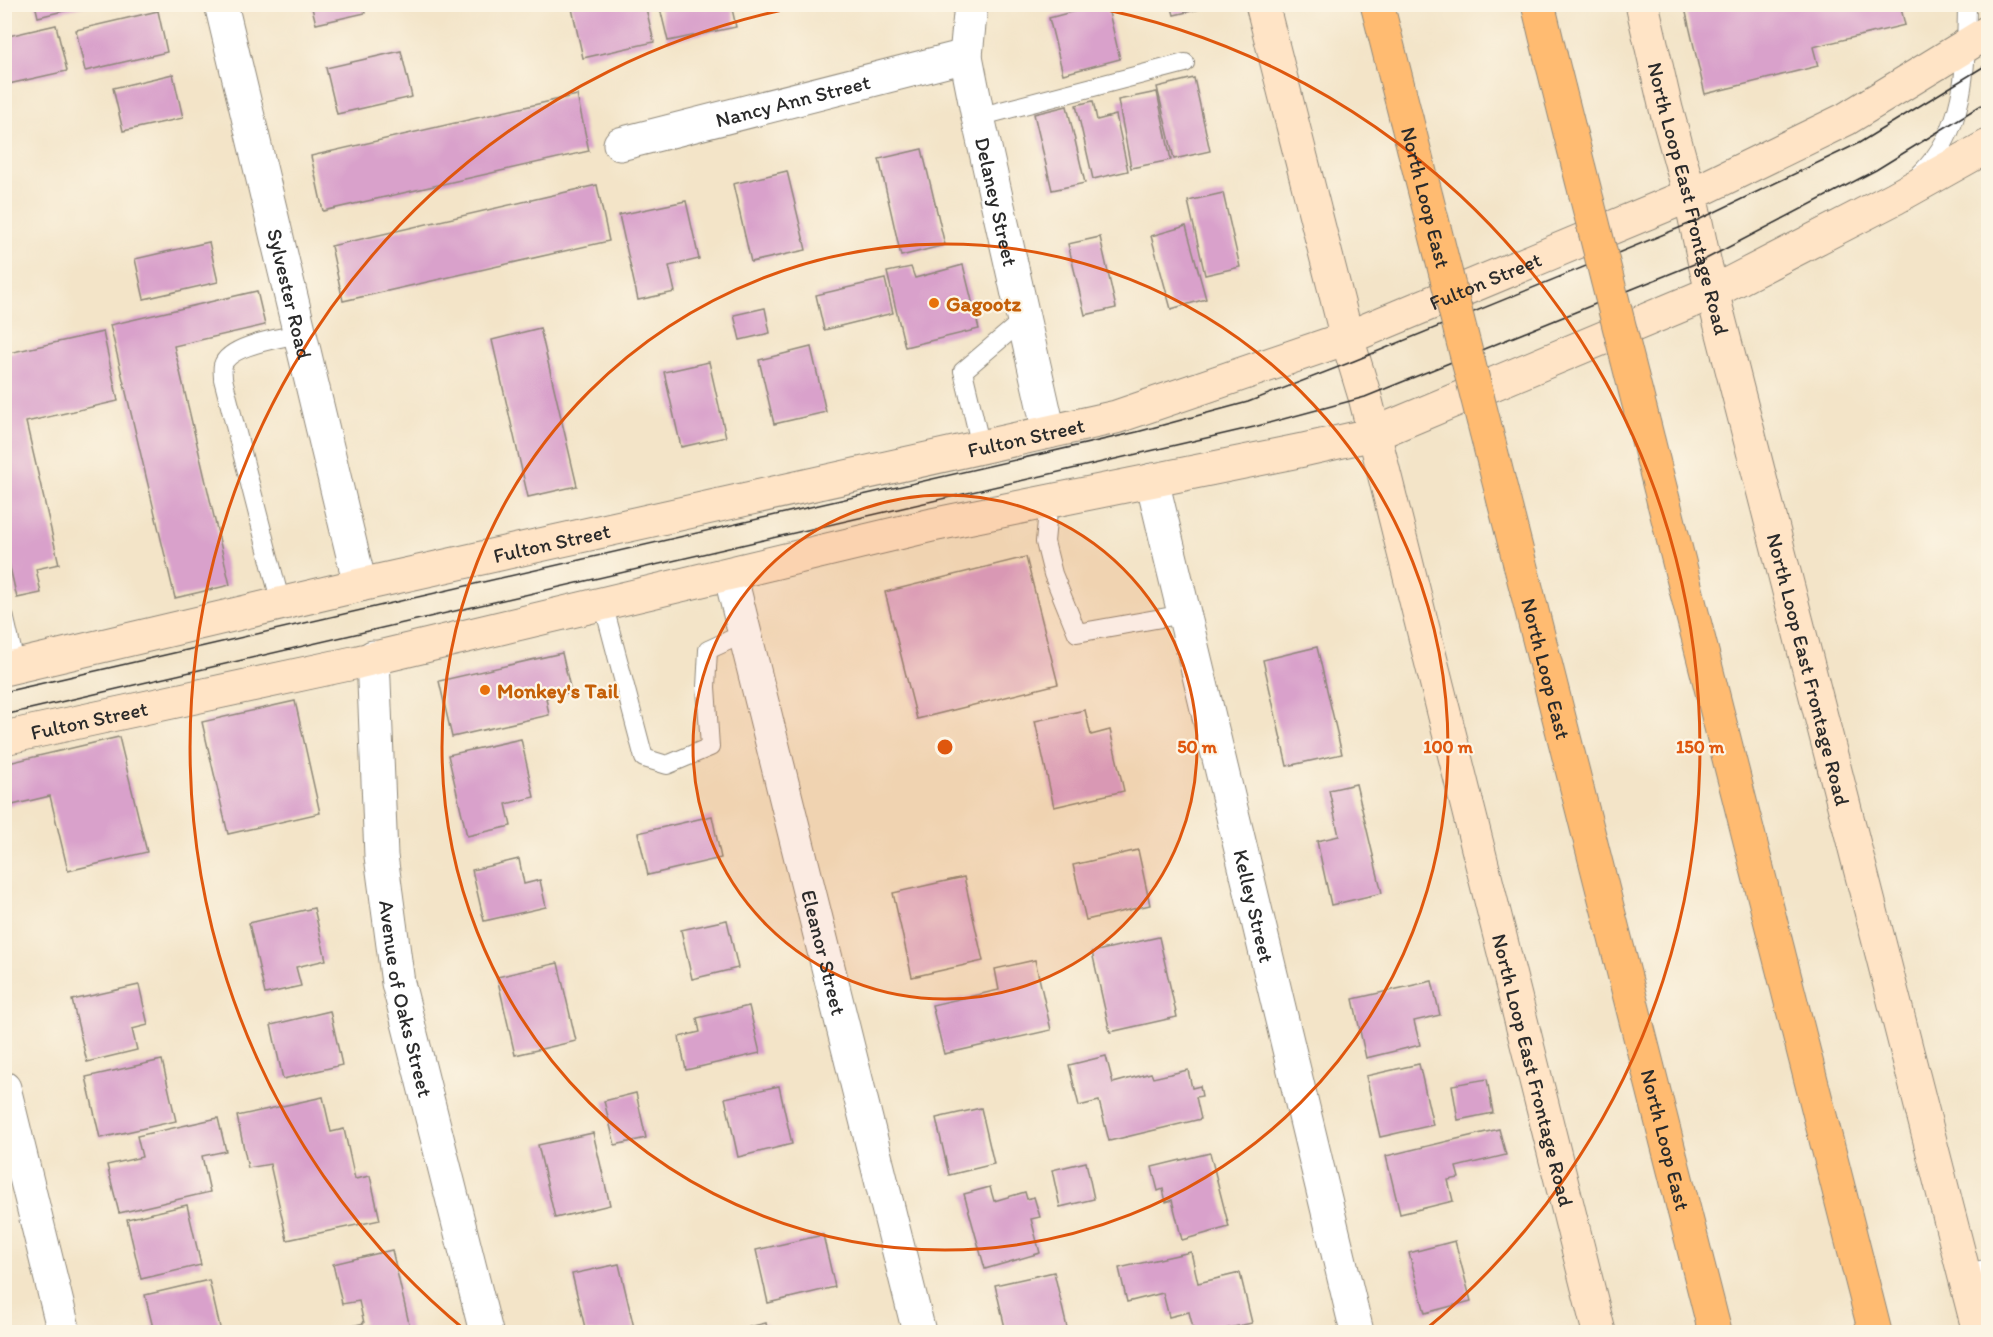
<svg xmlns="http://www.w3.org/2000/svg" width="1993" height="1337" font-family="Itim,sans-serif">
<rect width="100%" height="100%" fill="#fcf5e5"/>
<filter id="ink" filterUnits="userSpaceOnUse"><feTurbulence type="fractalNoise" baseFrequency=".0167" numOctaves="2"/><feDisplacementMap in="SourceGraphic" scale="12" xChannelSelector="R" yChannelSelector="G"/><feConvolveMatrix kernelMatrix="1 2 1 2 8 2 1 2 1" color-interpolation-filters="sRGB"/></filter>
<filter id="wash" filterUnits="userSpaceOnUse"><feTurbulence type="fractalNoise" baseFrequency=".008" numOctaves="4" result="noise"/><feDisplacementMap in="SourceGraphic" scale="24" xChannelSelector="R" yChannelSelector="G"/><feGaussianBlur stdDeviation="1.35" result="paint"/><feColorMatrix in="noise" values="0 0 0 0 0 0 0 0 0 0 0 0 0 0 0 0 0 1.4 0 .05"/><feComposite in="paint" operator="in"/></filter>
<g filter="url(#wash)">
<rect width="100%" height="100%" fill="#f3e4c8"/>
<g id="blocks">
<!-- building -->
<g fill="#d9a1cb">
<path d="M 35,4 L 89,4 L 89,5 L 38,17 Z"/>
<path d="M 311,4 L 363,4 L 365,13 L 316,24 Z"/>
<path d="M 571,4 L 645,4 L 654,42 L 583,58 Z"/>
<path d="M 659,4 L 731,4 L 736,27 L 668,41 Z"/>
<path d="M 1101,4 L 1107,4 L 1120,59 L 1063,74 L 1049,18 Z"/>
<path d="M 1171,4 L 1205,4 L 1205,8 L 1174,15 Z"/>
<path d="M 1684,4 L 1900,4 L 1905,25 L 1813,47 L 1818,66 L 1705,94 Z"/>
<path d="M 158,11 L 167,52 L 85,71 L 76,30 Z"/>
<path d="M 56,25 L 67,71 L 4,85 L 4,37 Z"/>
<path d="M 401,51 L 412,97 L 337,114 L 326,68 Z"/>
<path d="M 173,74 L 183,118 L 123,131 L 113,88 Z"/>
<path d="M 1194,78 L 1210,151 L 1174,159 L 1157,87 Z"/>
<path d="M 1157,92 L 1171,160 L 1131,168 L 1118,100 Z"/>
<path d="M 577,95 L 589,151 L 323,211 L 311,156 Z"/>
<path d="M 1093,101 L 1097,120 L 1116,115 L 1128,171 L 1093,179 L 1076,105 Z"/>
<path d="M 1067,106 L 1085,183 L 1052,190 L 1034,114 Z"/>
<path d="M 922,149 L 945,245 L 901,256 L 879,159 Z"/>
<path d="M 787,171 L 806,250 L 751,262 L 733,184 Z"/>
<path d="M 597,185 L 609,241 L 343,301 L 331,246 Z"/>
<path d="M 1223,193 L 1240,267 L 1205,275 L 1188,201 Z"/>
<path d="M 686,201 L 699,259 L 669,266 L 675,292 L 638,300 L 619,215 Z"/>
<path d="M 1186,226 L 1206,299 L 1171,309 L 1151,236 Z"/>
<path d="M 1100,237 L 1116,308 L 1085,315 L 1068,244 Z"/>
<path d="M 209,242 L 218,282 L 144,299 L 135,259 Z"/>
<path d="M 963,265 L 979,329 L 905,347 L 887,272 L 911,267 L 915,278 Z"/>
<path d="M 885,279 L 893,313 L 824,330 L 816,295 Z"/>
<path d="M 257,291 L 265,325 L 174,346 L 230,585 L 175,598 L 110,325 Z"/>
<path d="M 765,308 L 770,333 L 740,340 L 734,315 Z"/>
<path d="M 540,328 L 577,486 L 528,497 L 492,340 Z"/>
<path d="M 103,332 L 118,401 L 26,422 L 59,564 L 36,569 L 41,593 L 17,598 L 4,541 L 4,354 Z"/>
<path d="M 811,347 L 826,412 L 774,424 L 759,360 Z"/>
<path d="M 709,362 L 726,437 L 681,447 L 664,372 Z"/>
<path d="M 1026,557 L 1058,684 L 917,719 L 885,592 Z"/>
<path d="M 1317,647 L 1342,754 L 1287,766 L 1263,660 Z"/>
<path d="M 562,653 L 571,692 L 546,698 L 549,715 L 452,737 L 439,681 Z"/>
<path d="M 295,701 L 320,813 L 228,834 L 202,722 Z"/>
<path d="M 1085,710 L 1091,735 L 1110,730 L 1124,791 L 1054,807 L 1035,721 Z"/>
<path d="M 119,737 L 147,852 L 68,871 L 50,796 L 4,807 L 4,764 Z"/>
<path d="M 521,739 L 534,797 L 506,804 L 511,826 L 467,836 L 448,755 Z"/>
<path d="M 1356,784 L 1382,893 L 1331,905 L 1317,841 L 1339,836 L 1329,790 Z"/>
<path d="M 712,816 L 721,858 L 648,875 L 638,833 Z"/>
<path d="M 1138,850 L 1150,905 L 1086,920 L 1073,865 Z"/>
<path d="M 519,859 L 524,884 L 540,880 L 546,907 L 484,921 L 472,870 Z"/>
<path d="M 964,877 L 983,961 L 912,977 L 893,893 Z"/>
<path d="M 314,908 L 326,960 L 296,967 L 301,986 L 265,994 L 249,923 Z"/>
<path d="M 727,920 L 738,968 L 692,979 L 681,930 Z"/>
<path d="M 1159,937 L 1177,1017 L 1110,1032 L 1092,952 Z"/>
<path d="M 1035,960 L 1051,1030 L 944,1054 L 932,1005 L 999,990 L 995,969 Z"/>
<path d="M 558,963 L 576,1041 L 515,1055 L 497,977 Z"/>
<path d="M 1432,981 L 1440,1015 L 1414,1021 L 1420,1045 L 1366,1058 L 1353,999 Z"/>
<path d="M 139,985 L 148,1025 L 132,1029 L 137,1050 L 87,1062 L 72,1000 Z"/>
<path d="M 749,1006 L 760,1053 L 686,1070 L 679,1037 L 700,1032 L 697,1018 Z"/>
<path d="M 330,1011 L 342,1065 L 283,1079 L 271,1025 Z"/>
<path d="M 1106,1056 L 1113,1083 L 1151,1073 L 1153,1078 L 1188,1070 L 1192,1088 L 1200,1086 L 1202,1096 L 1196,1097 L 1201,1119 L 1109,1141 L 1099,1101 L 1079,1106 L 1069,1065 Z"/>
<path d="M 162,1060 L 176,1121 L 100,1138 L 86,1077 Z"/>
<path d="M 1419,1064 L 1433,1125 L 1380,1137 L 1366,1076 Z"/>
<path d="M 1487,1079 L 1493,1113 L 1458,1120 L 1452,1085 Z"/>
<path d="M 779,1086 L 792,1144 L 738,1157 L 725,1098 Z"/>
<path d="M 636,1093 L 646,1138 L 615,1145 L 604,1101 Z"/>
<path d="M 323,1097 L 331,1132 L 344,1129 L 355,1179 L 370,1176 L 380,1220 L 287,1240 L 270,1164 L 248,1168 L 237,1116 Z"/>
<path d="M 981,1108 L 994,1164 L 949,1175 L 936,1118 Z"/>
<path d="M 218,1118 L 226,1151 L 202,1156 L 210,1192 L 119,1213 L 107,1165 L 142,1157 L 137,1136 Z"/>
<path d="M 1499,1129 L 1506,1155 L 1456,1167 L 1459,1178 L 1448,1180 L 1453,1201 L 1400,1214 L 1386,1156 Z"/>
<path d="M 593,1133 L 610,1205 L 555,1218 L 538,1145 Z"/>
<path d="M 1210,1153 L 1229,1227 L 1182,1240 L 1172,1200 L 1166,1202 L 1163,1189 L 1158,1191 L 1152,1167 Z"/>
<path d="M 1086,1162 L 1094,1199 L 1060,1207 L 1052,1170 Z"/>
<path d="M 990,1187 L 994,1201 L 1025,1192 L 1027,1199 L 1034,1197 L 1040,1217 L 1031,1219 L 1040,1253 L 985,1269 L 964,1194 Z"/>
<path d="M 187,1205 L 201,1265 L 141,1279 L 127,1219 Z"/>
<path d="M 823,1235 L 835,1287 L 768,1303 L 756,1250 Z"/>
<path d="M 1455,1241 L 1471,1301 L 1425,1313 L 1409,1253 Z"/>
<path d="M 392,1250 L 411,1332 L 337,1332 L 336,1330 L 364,1323 L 359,1301 L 342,1304 L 333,1264 Z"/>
<path d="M 1191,1252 L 1198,1283 L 1240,1273 L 1252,1323 L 1211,1332 L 1194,1332 L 1189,1312 L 1169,1317 L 1163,1293 L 1127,1302 L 1119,1268 Z"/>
<path d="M 619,1264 L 635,1332 L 586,1332 L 572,1274 Z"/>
<path d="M 1054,1272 L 1068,1332 L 1006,1332 L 995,1285 Z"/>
<path d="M 209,1280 L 221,1332 L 154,1332 L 145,1295 Z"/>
<path d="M 766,1323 L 768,1332 L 729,1332 Z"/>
</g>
</g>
</g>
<g filter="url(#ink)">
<use href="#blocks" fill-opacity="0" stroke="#8f887a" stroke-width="1.5"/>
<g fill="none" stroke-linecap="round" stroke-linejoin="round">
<defs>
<g id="lane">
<path d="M 978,117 L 1185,63"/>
<path d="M 1920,174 C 1967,129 1966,64 1967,4"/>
<path d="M 981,447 L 963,371 L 1024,319"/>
<path d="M 1049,500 L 1045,542 L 1053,574 L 1077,633 L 1184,614"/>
<path d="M 603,603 L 644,758 L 667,765 L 710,747 L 706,687 L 708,650 L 745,633"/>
<path d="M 281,604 L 223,379 C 223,375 222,369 223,365 C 229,345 281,338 299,334"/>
<path d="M 4,615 L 16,667"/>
<path d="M 1964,1275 L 1988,1268"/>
</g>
<g id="street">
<path id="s1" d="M 221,4 L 360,585"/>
<path id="s2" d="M 971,4 L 966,56 L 978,117 L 1049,432"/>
<path id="s3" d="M 620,144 L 966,56"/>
<path id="s4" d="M 1152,480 L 1357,1332"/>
<path id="s5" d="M 730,574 L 919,1332"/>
<path id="s6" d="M 373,657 L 381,856 L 398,983 L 486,1332"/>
<path d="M 4,1088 L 64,1332"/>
</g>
<g id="secondary">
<path id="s7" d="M 1262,4 L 1347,338 L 1365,397 L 1599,1332"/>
<path id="s8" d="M 1642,4 L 1666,109 L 1690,195 L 1704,260 L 1979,1332"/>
<path id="s9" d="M 4,669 L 360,585 L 1116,417 L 1347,338 L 1690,195 L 1846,119 L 1988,32"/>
<path id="s10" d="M 4,738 L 358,662 L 932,525 L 1303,450 L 1374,434 L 1713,292 L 1895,198 L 1988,146"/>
</g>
<g id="highway">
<path d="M 1377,4 L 1406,118"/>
<path d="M 1538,4 L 1550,54"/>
<path d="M 1664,503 L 1875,1332"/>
<path id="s11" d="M 1520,564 L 1715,1332"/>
</g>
</defs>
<!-- lane casing -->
<use href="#lane" stroke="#8f887a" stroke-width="20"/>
<!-- street casing -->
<use href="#street" stroke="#8f887a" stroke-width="35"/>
<!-- secondary casing -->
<use href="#secondary" stroke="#8f887a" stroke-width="35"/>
<!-- highway casing -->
<use href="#highway" stroke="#8f887a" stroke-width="35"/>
<!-- lane -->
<use href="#lane" stroke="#fff" stroke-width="18"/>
<!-- street -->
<use href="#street" stroke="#fff" stroke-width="33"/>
<!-- secondary -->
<use href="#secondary" stroke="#ffe4c6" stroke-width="33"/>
<!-- highway -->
<use href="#highway" stroke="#ffbb71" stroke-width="33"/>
<!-- tram -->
<g stroke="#2b2b2b" stroke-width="1.5">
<path d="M 4,692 L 1137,432 L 1248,402 L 1354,361 L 1696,221 L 1859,143 L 1988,64"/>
<path d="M 4,715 L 1254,427 L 1365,397 L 1704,260 L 1876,170 L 1988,101"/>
</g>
<defs>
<g id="highway-bridge">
<path d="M 1550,54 L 1664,503"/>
<path id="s12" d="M 1406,118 L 1520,564"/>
</g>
</defs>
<!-- highway-bridge casing -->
<use href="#highway-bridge" stroke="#8f887a" stroke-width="35" stroke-linecap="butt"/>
<!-- highway-bridge -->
<use href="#highway-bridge" stroke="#ffbb71" stroke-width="33"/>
</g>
</g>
<!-- distance rings -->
<circle cx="945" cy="747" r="252" fill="#df570e" fill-opacity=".12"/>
<g fill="none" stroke="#df570e" stroke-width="3">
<circle cx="945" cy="747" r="252"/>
<circle cx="945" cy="747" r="503"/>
<path d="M465 1330A755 755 0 0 1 807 5M1083 5A755 755 0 0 1 1425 1330"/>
</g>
<!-- markers -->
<g fill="#e8710a" stroke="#fcf5e5" stroke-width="2">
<circle cx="934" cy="303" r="6"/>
<circle cx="485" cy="690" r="6"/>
</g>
<g text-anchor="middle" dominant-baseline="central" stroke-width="4.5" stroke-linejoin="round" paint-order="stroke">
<!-- street labels -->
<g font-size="21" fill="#2b2b2b" stroke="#fcf5e5">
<text stroke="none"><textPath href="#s3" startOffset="178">Nancy Ann Street</textPath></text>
<text stroke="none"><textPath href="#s12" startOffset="82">North Loop East</textPath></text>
<text stroke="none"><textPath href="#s8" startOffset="200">North Loop East Frontage Road</textPath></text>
<text stroke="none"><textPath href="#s2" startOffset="201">Delaney Street</textPath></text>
<text stroke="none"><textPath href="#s9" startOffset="1534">Fulton Street</textPath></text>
<text stroke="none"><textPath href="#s1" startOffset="298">Sylvester Road</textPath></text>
<text stroke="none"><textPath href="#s9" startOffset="1048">Fulton Street</textPath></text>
<text stroke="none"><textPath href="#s9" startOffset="562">Fulton Street</textPath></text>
<text stroke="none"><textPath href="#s11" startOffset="108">North Loop East</textPath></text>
<text stroke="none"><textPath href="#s8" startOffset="686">North Loop East Frontage Road</textPath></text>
<text stroke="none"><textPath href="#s10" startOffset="87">Fulton Street</textPath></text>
<text stroke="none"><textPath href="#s4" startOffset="438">Kelley Street</textPath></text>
<text stroke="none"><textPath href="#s5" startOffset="390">Eleanor Street</textPath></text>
<text stroke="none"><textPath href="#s6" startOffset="344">Avenue of Oaks Street</textPath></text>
<text stroke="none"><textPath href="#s7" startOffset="1100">North Loop East Frontage Road</textPath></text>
<text stroke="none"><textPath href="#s11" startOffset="594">North Loop East</textPath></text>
</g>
<!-- food labels -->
<g font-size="21" font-weight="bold" fill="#c56008" stroke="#fcf5e5" text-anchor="start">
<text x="946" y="303">Gagootz</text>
<text x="497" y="690">Monkey's Tail</text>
</g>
</g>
<circle cx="945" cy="747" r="9" fill="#df570e" stroke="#fcf5e5" stroke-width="3"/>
<g font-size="18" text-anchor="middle" font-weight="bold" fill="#df570e" stroke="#fcf5e5" stroke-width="4.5" stroke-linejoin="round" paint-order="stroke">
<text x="1197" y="753">50 m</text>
<text x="1448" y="753">100 m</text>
<text x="1700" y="753">150 m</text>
</g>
<!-- margin -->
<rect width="1993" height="1337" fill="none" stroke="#fcf5e5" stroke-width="24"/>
</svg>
